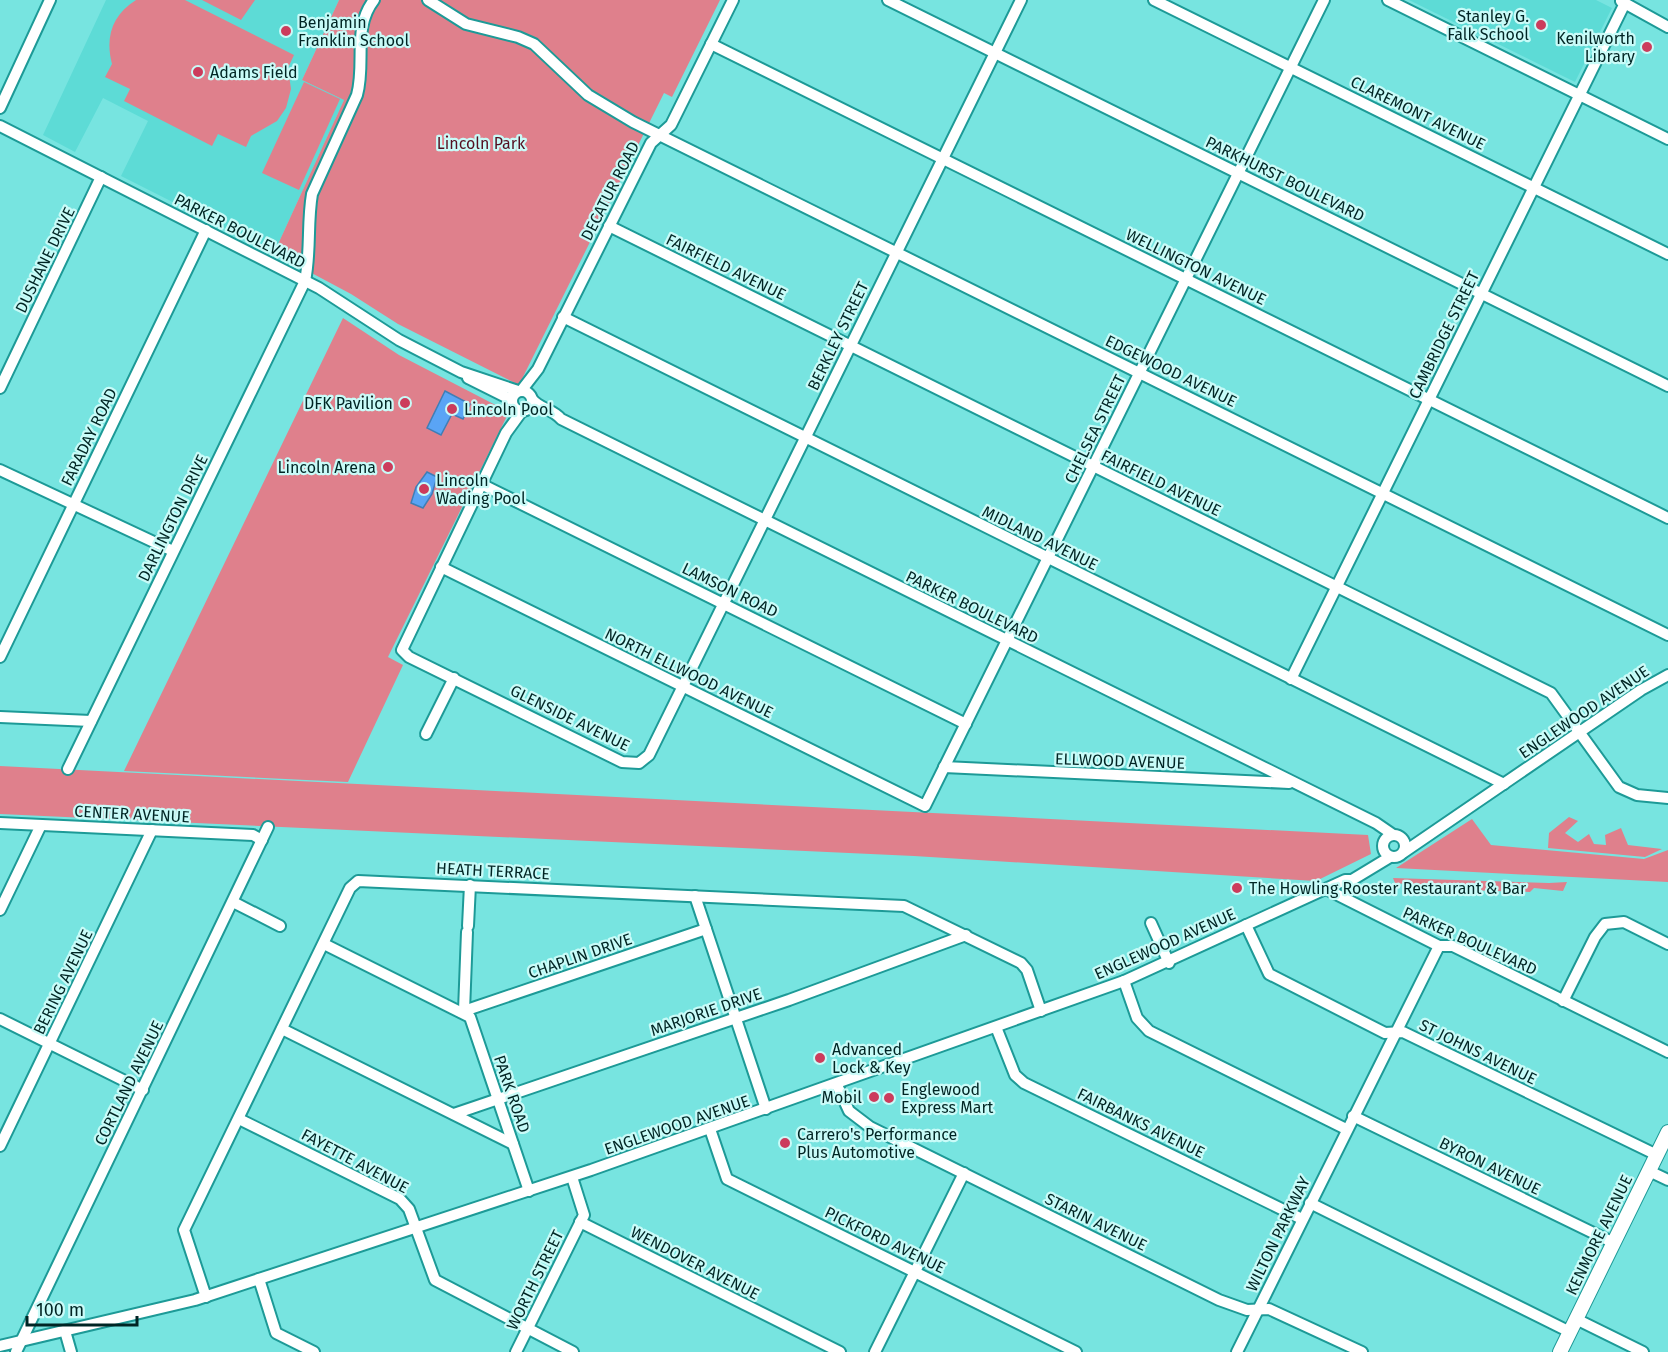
<svg xmlns="http://www.w3.org/2000/svg" width="1668" height="1352" font-family="'Fira Sans',sans-serif">
<rect width="100%" height="100%" fill="#77e4e0"/>
<!-- built -->
<g fill="#5ddbd6">
<path d="M 106,0 L 339,0 L 302,80 L 344,100 L 274,253 L 121,176 L 148,121 L 103,98 L 75,152 L 43,135 Z"/>
<path d="M 1409,0 L 1596,0 L 1612,8 L 1575,82 Z"/>
</g>
<!-- green -->
<g fill="#df808c">
<path d="M 136,0 L 185,0 L 294,55 L 288,68 L 291,89 L 286,108 L 277,121 L 251,136 L 246,147 L 218,134 L 212,146 L 124,101 L 130,89 L 105,77 L 112,64 C 105,37 112,15 136,0 Z"/>
<path d="M 202,0 L 255,0 L 241,20 Z"/>
<path d="M 339,0 L 720,0 L 672,97 L 664,93 L 519,385 L 398,324 L 351,294 L 274,253 L 344,100 L 302,80 Z"/>
<path d="M 304,82 L 340,99 L 299,190 L 262,173 Z"/>
<path d="M 343,318 L 399,355 L 509,412 L 388,657 L 403,665 L 348,782 L 124,771 Z"/>
<path d="M 0,766 L 1368,835 L 1371,854 L 1316,881 L 914,856 L 0,814 Z"/>
<path d="M 1569,817 L 1578,821 L 1565,833 L 1578,842 L 1589,834 L 1594,844 L 1606,845 L 1605,835 L 1621,828 L 1628,845 L 1662,849 L 1645,857 L 1548,848 L 1549,833 Z"/>
<path d="M 1472,819 L 1491,845 L 1644,859 L 1668,850 L 1668,882 L 1396,868 Z"/>
<path d="M 1393,878 L 1549,883 L 1567,882 L 1563,891 L 1534,888 L 1530,892 L 1463,890 L 1395,883 Z"/>
</g>
<!-- water -->
<g fill="#5aa4f5" stroke="#3f7eb6" stroke-width="1.5">
<path d="M 445,391 L 470,404 L 463,419 L 452,414 L 441,435 L 427,428 Z"/>
<path d="M 427,472 L 437,477 L 432,494 L 423,508 L 411,503 L 416,487 Z"/>
</g>
<g fill="none" stroke-linecap="round" stroke-linejoin="round">
<defs>
<g id="minor">
<path d="M 428,0 L 466,24 L 518,37 L 534,44 L 588,95 L 633,122 L 1668,635"/>
<path d="M 888,0 L 1668,386"/>
<path d="M 1154,0 L 1668,254"/>
<path d="M 1388,0 L 1668,139"/>
<path d="M 1621,1 L 1668,27"/>
<path d="M 711,44 L 1668,518"/>
<path d="M 0,108 L 50,0"/>
<path d="M 0,126 L 319,288 L 399,340 L 461,372 L 518,391"/>
<path d="M 609,226 L 1551,693 L 1619,787 L 1637,795 L 1668,798"/>
<path d="M 563,317 L 1504,784"/>
<path d="M 468,378 L 508,398"/>
<path d="M 0,388 L 101,177"/>
<circle cx="522" cy="401" r="10"/>
<path d="M 521,391 L 538,369 L 651,143 L 671,125 L 733,0"/>
<path d="M 532,399 C 540,409 553,409 561,419 L 1376,823 L 1392,834"/>
<path d="M 522,411 L 506,433 L 402,650 L 409,657 L 622,762 L 639,763 L 649,755 L 1021,0"/>
<path d="M 0,470 L 173,551"/>
<path d="M 481,484 L 966,724"/>
<path d="M 441,567 L 925,806 L 1324,0"/>
<path d="M 0,657 L 206,230"/>
<path d="M 1291,679 L 1624,5"/>
<path d="M 0,717 L 91,721"/>
<path d="M 426,734 L 454,678"/>
<path d="M 944,767 L 1289,783"/>
<path d="M 68,769 L 305,281 C 311,252 307,223 312,194 L 357,95 C 366,63 352,28 374,0"/>
<path d="M 0,823 L 253,835 L 262,840"/>
<circle cx="1394" cy="846" r="11"/>
<path d="M 1404,852 L 1641,690 L 1668,675"/>
<path d="M 1326,889 L 1439,946 L 1453,946 L 1668,1052"/>
<path d="M 695,896 L 766,1109"/>
<path d="M 233,902 L 280,926"/>
<path d="M 0,910 L 41,825"/>
<path d="M 1151,923 L 1169,963"/>
<path d="M 1246,925 L 1269,974 L 1385,1033 L 1403,1032 L 1657,1155"/>
<path d="M 468,926 L 470,885"/>
<path d="M 324,944 L 470,1017 L 529,1191"/>
<path d="M 1124,981 L 1137,1018 L 1149,1031 L 1346,1129"/>
<path d="M 1563,1001 L 1595,937 L 1605,924 L 1624,922 L 1668,944"/>
<path d="M 464,1011 L 467,932"/>
<path d="M 461,1012 L 706,929"/>
<path d="M 0,1019 L 143,1090"/>
<path d="M 996,1027 L 1015,1075 L 1024,1083 L 1302,1219"/>
<path d="M 282,1029 L 513,1144"/>
<path d="M 837,1085 L 849,1111 L 870,1127 L 1219,1300 L 1247,1310 L 1269,1309 L 1362,1352"/>
<path d="M 454,1114 L 789,1000 L 966,935"/>
<path d="M 1353,1116 L 1614,1243"/>
<path d="M 239,1119 L 400,1199 L 409,1209 L 435,1280 L 573,1352"/>
<path d="M 710,1129 L 727,1179 L 1076,1352"/>
<path d="M 0,1146 L 152,830"/>
<path d="M 1649,1171 L 1668,1180"/>
<path d="M 1310,1203 L 1570,1332"/>
<path d="M 580,1222 L 840,1352"/>
<path d="M 259,1279 L 276,1333 L 314,1352"/>
<path d="M 206,1297 L 184,1230 L 350,888 L 358,881 L 904,906 L 1021,963 L 1027,970 L 1041,1011"/>
<path d="M 1576,1319 L 1643,1352"/>
<path d="M 65,1331 L 71,1352"/>
<path d="M 0,1346 L 195,1300 L 591,1170 L 1124,981 L 1345,880 L 1352,880 L 1390,857"/>
<path d="M 16,1352 L 268,827"/>
<path d="M 516,1352 L 584,1215 L 572,1177"/>
<path d="M 875,1352 L 964,1173"/>
<path d="M 1237,1352 L 1439,946"/>
</g>
<path id="major" d="M 1560,1352 L 1668,1132"/>
</defs>
<!-- minor casing -->
<use href="#minor" stroke="#1d9a97" stroke-width="14"/>
<!-- major casing -->
<use href="#major" stroke="#1d9a97" stroke-width="16"/>
<!-- minor -->
<use href="#minor" stroke="#fff" stroke-width="10"/>
<!-- major -->
<use href="#major" stroke="#fff" stroke-width="14"/>
</g>
<!-- markers -->
<g fill="#cc3c5c" stroke="#c9fbf8" stroke-width="2">
<circle cx="1541" cy="25" r="6"/>
<circle cx="286" cy="31" r="6"/>
<circle cx="1647" cy="47" r="6"/>
<circle cx="198" cy="72" r="6"/>
<circle cx="405" cy="403" r="6"/>
<circle cx="452" cy="409" r="6"/>
<circle cx="388" cy="467" r="6"/>
<circle cx="424" cy="489" r="6"/>
<circle cx="1237" cy="888" r="6"/>
<circle cx="820" cy="1058" r="6"/>
<circle cx="874" cy="1097" r="6"/>
<circle cx="889" cy="1098" r="6"/>
<circle cx="785" cy="1143" r="6"/>
</g>
<g text-anchor="middle" dominant-baseline="central" stroke-width="4.5" stroke-linejoin="round" paint-order="stroke">
<!-- poi labels -->
<g font-size="16" fill="#002524" stroke="#c9fbf8" text-anchor="start">
<text x="1529" y="16" text-anchor="end">Stanley G.<tspan x="1529" dy="18">Falk School</tspan></text>
<text x="298" y="22">Benjamin<tspan x="298" dy="18">Franklin School</tspan></text>
<text x="1635" y="38" text-anchor="end">Kenilworth<tspan x="1635" dy="18">Library</tspan></text>
<text x="210" y="72">Adams Field</text>
<text x="393" y="403" text-anchor="end">DFK Pavilion</text>
<text x="464" y="409">Lincoln Pool</text>
<text x="376" y="467" text-anchor="end">Lincoln Arena</text>
<text x="436" y="480">Lincoln<tspan x="436" dy="18">Wading Pool</tspan></text>
<text x="1249" y="888">The Howling Rooster Restaurant &amp; Bar</text>
<text x="832" y="1049">Advanced<tspan x="832" dy="18">Lock &amp; Key</tspan></text>
<text x="901" y="1089">Englewood<tspan x="901" dy="18">Express Mart</tspan></text>
<text x="862" y="1097" text-anchor="end">Mobil</text>
<text x="797" y="1134">Carrero's Performance<tspan x="797" dy="18">Plus Automotive</tspan></text>
</g>
<!-- street labels -->
<g font-size="16" fill="#002524" stroke="#c9fbf8">
<text transform="translate(1418 113) rotate(26)">CLAREMONT AVENUE</text>
<text transform="translate(1285 179) rotate(26)">PARKHURST BOULEVARD</text>
<text transform="translate(610 191) rotate(-63)">DECATUR ROAD</text>
<text transform="translate(240 231) rotate(27)">PARKER BOULEVARD</text>
<text transform="translate(45 260) rotate(-64)">DUSHANE DRIVE</text>
<text transform="translate(726 267) rotate(26)">FAIRFIELD AVENUE</text>
<text transform="translate(1196 267) rotate(26)">WELLINGTON AVENUE</text>
<text transform="translate(1444 335) rotate(-64)">CAMBRIDGE STREET</text>
<text transform="translate(838 336) rotate(-64)">BERKLEY STREET</text>
<text transform="translate(1171 371) rotate(26)">EDGEWOOD AVENUE</text>
<text transform="translate(1095 429) rotate(-64)">CHELSEA STREET</text>
<text transform="translate(89 437) rotate(-64)">FARADAY ROAD</text>
<text transform="translate(1161 483) rotate(26)">FAIRFIELD AVENUE</text>
<text transform="translate(173 518) rotate(-64)">DARLINGTON DRIVE</text>
<text transform="translate(1040 538) rotate(26)">MIDLAND AVENUE</text>
<text transform="translate(730 590) rotate(26)">LAMSON ROAD</text>
<text transform="translate(972 607) rotate(26)">PARKER BOULEVARD</text>
<text transform="translate(689 673) rotate(26)">NORTH ELLWOOD AVENUE</text>
<text transform="translate(1584 712) rotate(-34)">ENGLEWOOD AVENUE</text>
<text transform="translate(570 718) rotate(26)">GLENSIDE AVENUE</text>
<text transform="translate(1120 761) rotate(2)">ELLWOOD AVENUE</text>
<text transform="translate(132 814) rotate(3)">CENTER AVENUE</text>
<text transform="translate(493 871) rotate(3)">HEATH TERRACE</text>
<text transform="translate(1470 941) rotate(24)">PARKER BOULEVARD</text>
<text transform="translate(1165 944) rotate(-24)">ENGLEWOOD AVENUE</text>
<text transform="translate(580 956) rotate(-19)">CHAPLIN DRIVE</text>
<text transform="translate(63 982) rotate(-64)">BERING AVENUE</text>
<text transform="translate(706 1012) rotate(-19)">MARJORIE DRIVE</text>
<text transform="translate(1478 1052) rotate(26)">ST JOHNS AVENUE</text>
<text transform="translate(129 1083) rotate(-64)">CORTLAND AVENUE</text>
<text transform="translate(512 1094) rotate(71)">PARK ROAD</text>
<text transform="translate(1141 1123) rotate(26)">FAIRBANKS AVENUE</text>
<text transform="translate(677 1125) rotate(-19)">ENGLEWOOD AVENUE</text>
<text transform="translate(355 1161) rotate(28)">FAYETTE AVENUE</text>
<text transform="translate(1490 1166) rotate(26)">BYRON AVENUE</text>
<text transform="translate(1096 1222) rotate(26)">STARIN AVENUE</text>
<text transform="translate(1278 1234) rotate(-64)">WILTON PARKWAY</text>
<text transform="translate(1599 1235) rotate(-64)">KENMORE AVENUE</text>
<text transform="translate(885 1240) rotate(26)">PICKFORD AVENUE</text>
<text transform="translate(695 1263) rotate(27)">WENDOVER AVENUE</text>
<text transform="translate(535 1280) rotate(-64)">WORTH STREET</text>
</g>
<!-- park labels -->
<g font-size="16" fill="#550e20" stroke="#c9fbf8">
<text x="481" y="143">Lincoln Park</text>
</g>
</g>
<!-- scale -->
<path d="M27 1316v9h110v-9" fill="none" stroke="#002524" stroke-width="3"/>
<text x="36" y="1316" font-size="18" fill="#002524" stroke="#c9fbf8" stroke-width="4.5" paint-order="stroke">100 m</text>
</svg>
